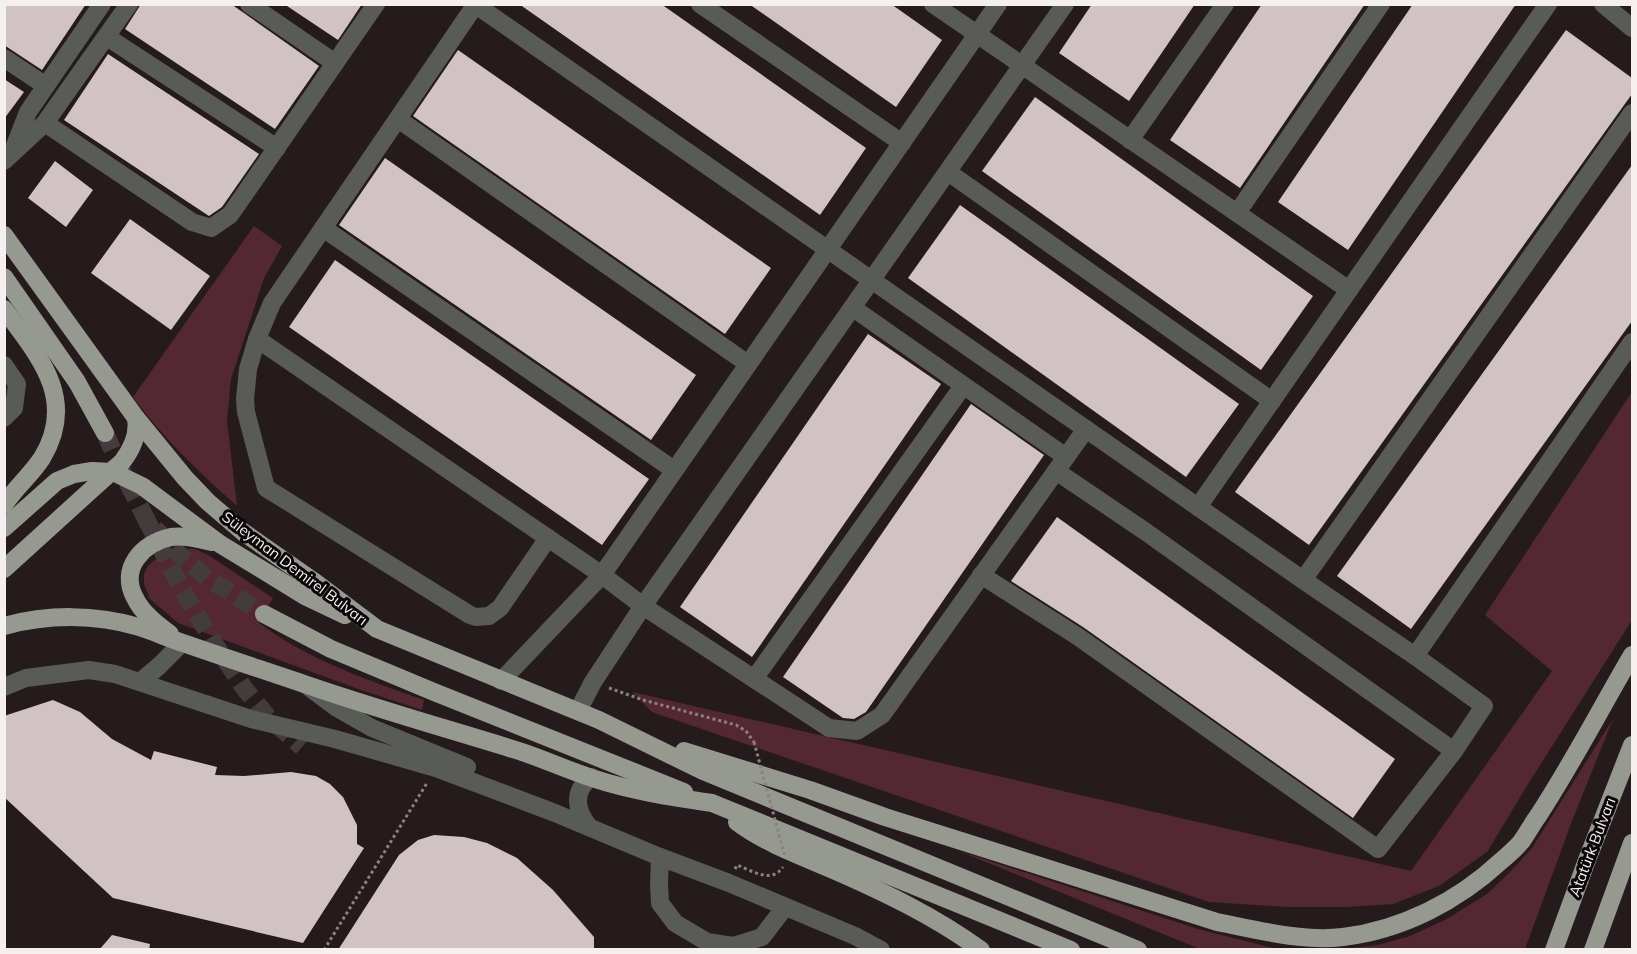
<svg xmlns="http://www.w3.org/2000/svg" width="1637" height="954" font-family="Mulish,sans-serif">
<rect width="100%" height="100%" fill="#251b1d"/>
<!-- green -->
<g fill="#542832">
<path d="M 254,226 L 282,246 L 264,278 L 231,379 L 227,421 L 237,506 C 199,472 163,438 133,397 Z"/>
<path d="M 1632,392 L 1632,620 L 1530,781 L 1487,852 L 1439,886 L 1393,904 L 1348,907 L 1288,907 L 1209,902 L 652,712 L 632,692 L 1411,871 L 1552,671 L 1485,615 Z"/>
<path d="M 180,549 L 195,549 L 208,555 L 273,598 L 259,623 C 270,630 280,638 291,644 C 333,668 378,684 424,700 L 422,710 L 364,691 L 178,623 L 150,599 L 144,584 L 144,574 L 148,566 L 158,557 Z"/>
<path d="M 1613,719 L 1572,821 L 1525,949 L 1344,949 L 1378,945 L 1410,936 L 1445,920 L 1487,894 L 1510,872 L 1532,848 Z"/>
<path d="M 959,851 L 1198,929 L 1277,949 L 1200,949 Z"/>
</g>
<!-- building -->
<g fill="#d1c3c5">
<path d="M 4,4 L 86,4 L 42,70 L 4,45 Z"/>
<path d="M 141,4 L 231,4 L 319,66 L 275,129 L 125,29 Z"/>
<path d="M 284,4 L 362,4 L 338,40 Z"/>
<path d="M 519,4 L 661,4 L 866,148 L 820,215 Z"/>
<path d="M 749,4 L 891,4 L 942,40 L 896,107 Z"/>
<path d="M 1092,4 L 1195,4 L 1129,101 L 1059,53 Z"/>
<path d="M 1262,4 L 1365,4 L 1240,188 L 1170,140 Z"/>
<path d="M 1413,4 L 1516,4 L 1348,250 L 1278,202 Z"/>
<path d="M 1566,30 L 1632,78 L 1632,94 L 1309,545 L 1235,492 Z"/>
<path d="M 458,50 L 771,268 L 725,334 L 413,116 Z"/>
<path d="M 108,54 L 259,154 L 222,207 L 209,216 L 64,120 Z"/>
<path d="M 4,79 L 24,92 L 4,119 Z"/>
<path d="M 1035,97 L 1313,296 L 1261,370 L 982,171 Z"/>
<path d="M 385,158 L 696,375 L 651,440 L 339,225 Z"/>
<path d="M 55,161 L 93,190 L 66,227 L 28,198 Z"/>
<path d="M 1632,165 L 1632,321 L 1411,629 L 1337,576 Z"/>
<path d="M 960,205 L 1239,404 L 1186,477 L 908,278 Z"/>
<path d="M 130,219 L 210,276 L 171,330 L 91,273 Z"/>
<path d="M 335,260 L 649,479 L 602,545 L 289,327 Z"/>
<path d="M 868,334 L 941,384 L 752,657 L 680,607 Z"/>
<path d="M 971,404 L 1044,455 L 866,712 L 854,719 L 843,718 L 783,677 Z"/>
<path d="M 1057,517 L 1395,759 L 1353,818 L 1083,627 L 1011,581 Z"/>
<path d="M 53,700 L 80,712 L 112,739 L 151,760 L 154,751 L 217,767 L 215,775 L 244,776 L 291,772 L 316,776 L 330,784 L 343,797 L 357,825 L 357,844 L 364,848 L 303,943 L 113,898 L 4,797 L 4,716 Z"/>
<path d="M 434,835 L 464,837 L 487,843 L 517,858 L 553,890 L 594,937 L 594,950 L 338,950 L 399,855 L 418,840 Z"/>
<path d="M 112,935 L 150,944 L 149,950 L 99,950 Z"/>
</g>
<g fill="none" stroke-linecap="round" stroke-linejoin="round">
<!-- minor-tunnel -->
<path stroke="#443b3d" stroke-width="18" stroke-dasharray="18 9" stroke-linecap="butt" d="M 146,519 L 183,591 L 214,643 L 244,688 L 267,716 L 302,747"/>
<!-- major-tunnel -->
<path stroke="#443b3d" stroke-width="18" stroke-dasharray="18 9" stroke-linecap="butt" d="M 105,433 L 121,469 L 146,519 L 180,555 L 207,578 L 264,614"/>
<!-- path -->
<g stroke="#898182" stroke-width="3" stroke-dasharray="3 3" stroke-linecap="butt">
<path d="M 609,688 L 643,700 L 736,725 L 746,731 L 754,742"/>
<path d="M 735,869 L 737,865 C 753,871 771,884 783,867"/>
<path d="M 324,950 L 427,783"/>
</g>
<!-- minor -->
<g stroke="#595b57" stroke-width="18">
<path d="M 249,4 L 335,63"/>
<path d="M 476,4 L 272,303 L 257,339 L 602,575 L 643,606 L 829,728 L 857,731 L 882,715 L 1086,429"/>
<path d="M 700,4 L 902,143"/>
<path d="M 933,4 L 1349,290"/>
<path d="M 1603,4 L 1632,28"/>
<path d="M 476,5 L 1303,580 L 1415,656 L 1484,706 L 1454,751 L 1378,849 L 1077,636 L 981,575"/>
<path d="M 107,37 L 277,148"/>
<path d="M 4,58 L 46,86"/>
<path d="M 398,119 L 748,364"/>
<path d="M 45,123 L 192,222 L 211,228 L 230,215 L 376,4"/>
<path d="M 1130,140 L 1225,4"/>
<path d="M 14,148 L 28,112 L 102,4"/>
<path d="M 4,161 L 45,123 L 129,4"/>
<path d="M 948,172 L 1272,401"/>
<path d="M 1237,213 L 1381,4"/>
<path d="M 323,228 L 674,470"/>
<path d="M 853,308 L 1066,457"/>
<path d="M 257,339 L 248,369 L 245,399 L 246,412 L 266,488 L 470,615 L 476,617 L 489,616 L 500,608 L 548,538"/>
<path d="M 4,365 L 17,384 L 14,408 L 4,418"/>
<path d="M 1056,471 L 1146,532 L 1454,751"/>
<path d="M 1198,507 L 1548,4"/>
<path d="M 1303,580 L 1632,113"/>
<path d="M 1415,656 L 1632,342"/>
<path d="M 754,679 L 963,386"/>
<path d="M 501,681 L 602,575 L 998,4"/>
<path d="M 140,682 L 159,666 L 182,643"/>
<path d="M 4,687 L 26,678 L 89,670 L 115,674 L 251,719 L 335,739 L 436,768 L 555,813 L 660,857 L 729,883 L 855,936 L 881,950"/>
<path d="M 310,688 L 337,708 L 372,728 L 467,767"/>
<path d="M 578,711 L 593,682 L 643,606 L 1065,4"/>
<path d="M 589,827 C 576,810 572,792 591,777"/>
<path d="M 660,857 L 659,884 L 660,903 L 675,923 L 707,942 L 733,946 L 762,937 L 785,907"/>
</g>
<!-- major -->
<g stroke="#959990" stroke-width="18">
<path d="M 4,235 L 136,418 L 185,478 L 208,502 L 243,532 L 316,583 L 377,629 L 599,720 L 703,771 L 1138,950"/>
<path d="M 4,277 L 77,382 L 105,433"/>
<path d="M 4,309 C 38,355 78,399 42,458 C 31,475 15,488 4,505"/>
<path d="M 4,528 L 57,481 L 74,474 L 92,471 L 113,472 L 142,486 L 220,544 L 305,596 L 345,615"/>
<path d="M 4,569 L 122,462 C 132,449 139,435 136,418"/>
<path d="M 264,614 L 331,649 L 434,692 L 684,792"/>
<path d="M 4,626 C 48,614 96,614 139,627 C 155,632 170,639 186,644 C 226,658 266,671 307,685 C 377,709 448,729 519,751 C 544,759 567,770 592,778 C 631,791 671,797 712,803 L 1071,950"/>
<path d="M 170,634 C 158,625 142,613 135,598 C 119,569 142,543 171,537 C 184,535 199,539 212,542"/>
<path d="M 684,751 L 810,790 L 885,817 L 1217,922 C 1257,930 1303,942 1343,937 C 1402,930 1458,901 1501,861 C 1508,855 1515,849 1521,842 C 1527,834 1532,824 1538,816 C 1572,764 1601,708 1632,655"/>
<path d="M 737,822 C 765,843 799,855 831,869 C 884,892 934,916 981,950"/>
<path d="M 1554,950 L 1587,860 L 1632,745"/>
<path d="M 1593,950 L 1632,843"/>
</g>
<!-- path-bridge -->
<path stroke="#898182" stroke-width="3" stroke-dasharray="3 3" stroke-linecap="butt" d="M 754,742 L 785,857"/>
</g>
<g text-anchor="middle" dominant-baseline="central" stroke-width="6" stroke-linejoin="round" paint-order="stroke">
<!-- street labels -->
<g font-size="15" fill="#f6eff0" stroke="#0b0708">
<text transform="translate(295 568) rotate(37)">Süleyman Demirel Bulvarı</text>
<text transform="translate(1592 847) rotate(-69)">Atatürk Bulvarı</text>
</g>
</g>
<!-- border -->
<rect width="1637" height="954" fill="none" stroke="#f6eff0" stroke-width="12"/>
</svg>
